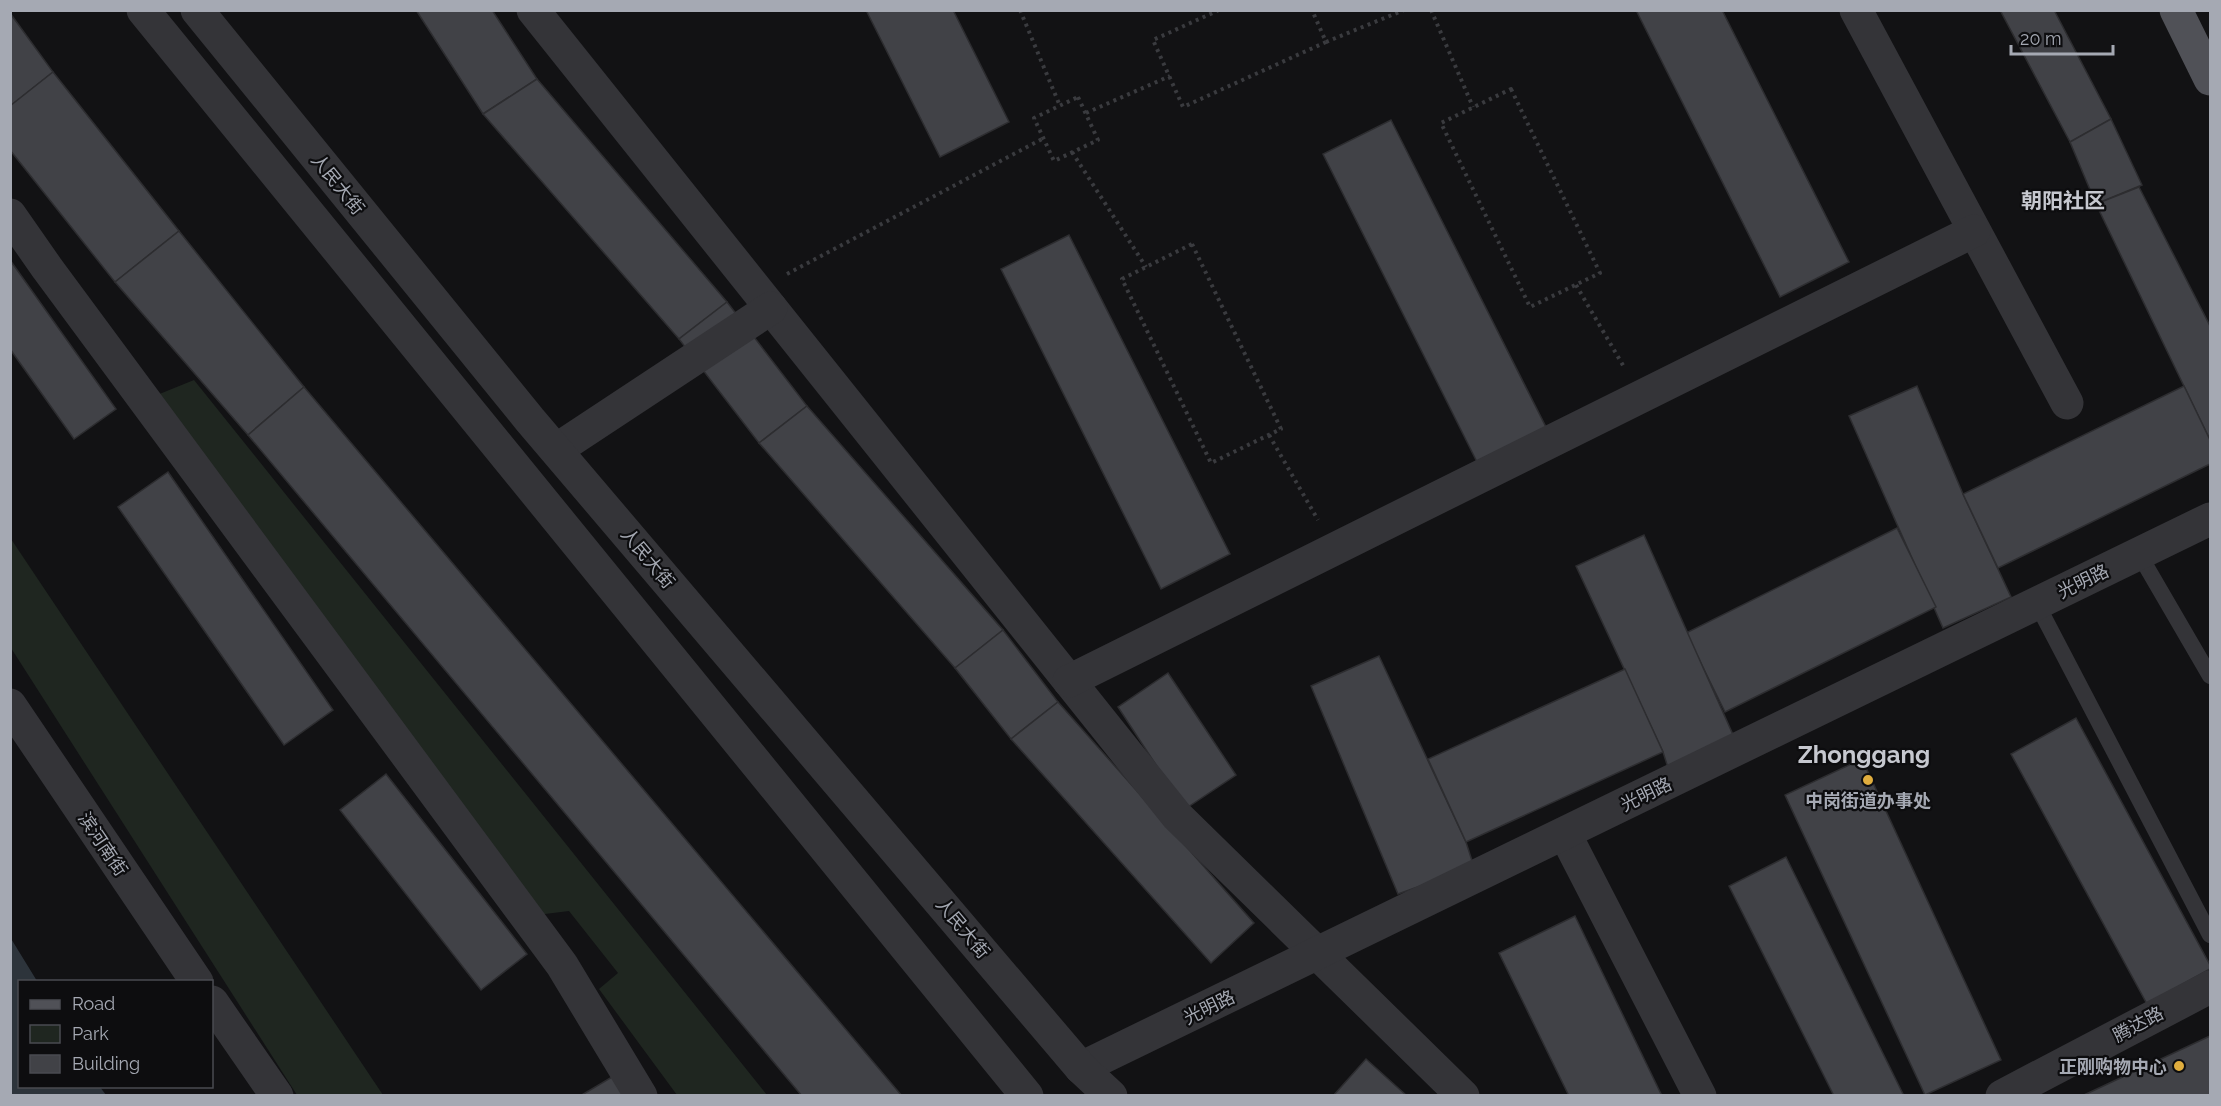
<svg xmlns="http://www.w3.org/2000/svg" width="2221" height="1106" font-family="Raleway,'Noto Sans SC',sans-serif">
<rect width="100%" height="100%" fill="#121214"/>
<!-- green -->
<g fill="#1f2620">
<path d="M 194,380 L 767,1095 L 677,1095 L 599,989 L 618,973 L 569,911 L 537,915 L 157,395 Z"/>
<path d="M 11,539 L 383,1095 L 297,1095 L 11,648 Z"/>
</g>
<!-- water -->
<path fill="#2d343b" d="M 10,937 L 37,981 L 20,982 L 20,1086 L 100,1087 L 106,1095 L 11,1095 Z"/>
<!-- building -->
<g fill="#414247" stroke="#2d2d30" stroke-width="1.5">
<path d="M 416,10 L 492,10 L 537,79 L 483,114 Z"/>
<path d="M 866,10 L 953,10 L 1009,122 L 940,157 Z"/>
<path d="M 1636,10 L 1722,10 L 1849,262 L 1780,297 Z"/>
<path d="M 2000,10 L 2054,10 L 2111,119 L 2070,142 Z"/>
<path d="M 10,13 L 53,72 L 10,106 Z"/>
<path d="M 53,72 L 179,231 L 115,282 L 10,150 L 10,106 Z"/>
<path d="M 537,79 L 727,302 L 679,339 L 483,114 Z"/>
<path d="M 2111,119 L 2142,185 L 2096,204 L 2070,142 Z"/>
<path d="M 1391,120 L 1552,439 L 1483,474 L 1323,154 Z"/>
<path d="M 2139,187 L 2210,326 L 2210,440 L 2096,204 Z"/>
<path d="M 179,231 L 304,387 L 248,435 L 115,282 Z"/>
<path d="M 1069,235 L 1230,554 L 1161,589 L 1001,269 Z"/>
<path d="M 10,260 L 116,409 L 74,439 L 10,349 Z"/>
<path d="M 727,302 L 807,406 L 759,443 L 679,339 Z"/>
<path d="M 1917,386 L 1963,494 L 2011,597 L 1943,628 L 1849,416 Z"/>
<path d="M 2184,386 L 2210,440 L 2210,464 L 1998,568 L 1963,494 Z"/>
<path d="M 304,387 L 902,1096 L 802,1096 L 248,435 Z"/>
<path d="M 807,406 L 1003,630 L 955,668 L 759,443 Z"/>
<path d="M 168,472 L 333,710 L 284,745 L 118,507 Z"/>
<path d="M 1897,528 L 1936,607 L 1725,712 L 1686,633 Z"/>
<path d="M 1644,535 L 1738,746 L 1671,777 L 1663,752 L 1576,566 Z"/>
<path d="M 1003,630 L 1058,702 L 1011,739 L 955,668 Z"/>
<path d="M 1379,656 L 1466,842 L 1474,867 L 1398,894 L 1311,686 Z"/>
<path d="M 1625,669 L 1663,752 L 1466,842 L 1428,759 Z"/>
<path d="M 1168,673 L 1236,775 L 1185,809 L 1118,707 Z"/>
<path d="M 1058,702 L 1254,923 L 1211,963 L 1011,739 Z"/>
<path d="M 2076,718 L 2210,965 L 2210,969 L 2147,1004 L 2011,754 Z"/>
<path d="M 1862,759 L 2001,1060 L 1925,1095 L 1785,795 Z"/>
<path d="M 386,774 L 527,954 L 481,990 L 340,810 Z"/>
<path d="M 1786,857 L 1904,1096 L 1834,1096 L 1729,886 Z"/>
<path d="M 1575,916 L 1662,1096 L 1569,1096 L 1499,953 Z"/>
<path d="M 2210,1036 L 2210,1096 L 2084,1095 Z"/>
<path d="M 1366,1059 L 1407,1096 L 1333,1096 Z"/>
<path d="M 622,1071 L 636,1096 L 580,1096 Z"/>
</g>
<g fill="none" stroke-linecap="round" stroke-linejoin="round">
<!-- path -->
<g stroke="#3a3b3f" stroke-width="4" stroke-dasharray="3 4.5" stroke-linecap="butt">
<path d="M 1020,10 L 1060,106"/>
<path d="M 1219,10 L 1153,40 L 1183,107 L 1326,42 L 1312,10"/>
<path d="M 1431,10 L 1473,107"/>
<path d="M 1326,42 L 1404,10"/>
<path d="M 1511,89 L 1600,273 L 1530,307 L 1441,123 Z"/>
<path d="M 1078,97 L 1098,140 L 1054,161 L 1034,118 Z"/>
<path d="M 1086,113 L 1170,76"/>
<path d="M 1072,152 L 1146,267"/>
<path d="M 1192,244 L 1281,429 L 1211,463 L 1122,279 Z"/>
<path d="M 787,274 L 1044,138"/>
<path d="M 1576,285 L 1624,367"/>
<path d="M 1269,435 L 1318,520"/>
</g>
<!-- service -->
<g stroke="#343438" stroke-width="16">
<path d="M 2139,554 L 2210,676"/>
<path d="M 2037,604 L 2210,935"/>
</g>
<!-- minor -->
<g stroke="#343438" stroke-width="33">
<path d="M 533,10 L 1177,816 L 1463,1096"/>
<path d="M 1856,10 L 2067,403"/>
<path d="M 10,215 L 47,268 L 562,965 L 641,1096"/>
<path d="M 556,450 L 771,308"/>
<path d="M 1069,681 L 1974,231"/>
<path d="M 10,705 L 197,982"/>
<path d="M 1565,834 L 1700,1096"/>
<path d="M 212,1002 L 277,1096"/>
<path d="M 1081,1068 L 2210,519"/>
<path d="M 2002,1096 L 2210,987"/>
</g>
<!-- tertiary -->
<g stroke="#343438" stroke-width="33">
<path d="M 143,10 L 1027,1096"/>
<path d="M 197,10 L 530,420 L 1081,1068 L 1111,1096"/>
</g>
<!-- primary -->
<path stroke="#505157" stroke-width="33" d="M 2176,10 L 2210,79"/>
</g>
<!-- markers -->
<g fill="#e0ad3e" stroke="#0d0d0f" stroke-width="2">
<circle cx="1868" cy="780" r="6"/>
<circle cx="2179" cy="1066" r="6"/>
</g>
<g text-anchor="middle" dominant-baseline="central" stroke-width="4.5" stroke-linejoin="round" paint-order="stroke">
<!-- street labels -->
<g font-size="18" fill="#a5a9b3" stroke="#0d0d0f">
<text transform="translate(338 184) rotate(51)">人民大街</text>
<text transform="translate(648 558) rotate(50)">人民大街</text>
<text transform="translate(2083 581) rotate(-26)">光明路</text>
<text transform="translate(1646 794) rotate(-26)">光明路</text>
<text transform="translate(103 844) rotate(56)">滨河南街</text>
<text transform="translate(963 928) rotate(50)">人民大街</text>
<text transform="translate(1209 1007) rotate(-26)">光明路</text>
<text transform="translate(2138 1024) rotate(-28)">腾达路</text>
</g>
<!-- poi labels -->
<g font-size="18" font-weight="bold" fill="#a5a9b3" stroke="#0d0d0f">
<text x="1868" y="800">中岗街道办事处</text>
<text x="2167" y="1066" text-anchor="end">正刚购物中心</text>
</g>
<!-- quarter labels -->
<g font-size="21" font-weight="bold" fill="#c6c8cf" stroke="#0d0d0f">
<text x="2063" y="200">朝阳社区</text>
</g>
<!-- district labels -->
<g font-size="24" font-weight="bold" fill="#c6c8cf" stroke="#0d0d0f">
<text x="1864" y="754">Zhonggang</text>
</g>
</g>
<!-- border -->
<rect width="2221" height="1106" fill="none" stroke="#a5a9b3" stroke-width="24"/>
<!-- legend -->
<rect x="18" y="980" width="195" height="108" fill="#0d0d0f" stroke="#4a4b51" stroke-width="1.5"/>
<rect x="30" y="1000" width="30" height="9" fill="#505157" stroke="#4a4b51" stroke-width="1.5"/>
<text x="72" y="1010" font-size="18" fill="#a5a9b3">Road</text>
<rect x="30" y="1025" width="30" height="18" fill="#1f2620" stroke="#4a4b51" stroke-width="1.5"/>
<text x="72" y="1040" font-size="18" fill="#a5a9b3">Park</text>
<rect x="30" y="1055" width="30" height="18" fill="#414247" stroke="#4a4b51" stroke-width="1.5"/>
<text x="72" y="1070" font-size="18" fill="#a5a9b3">Building</text>
<!-- scale -->
<path d="M2011 45v9h102v-9" fill="none" stroke="#a5a9b3" stroke-width="3"/>
<text x="2020" y="45" font-size="18" fill="#a5a9b3" stroke="#0d0d0f" stroke-width="4.5" paint-order="stroke">20 m</text>
</svg>
